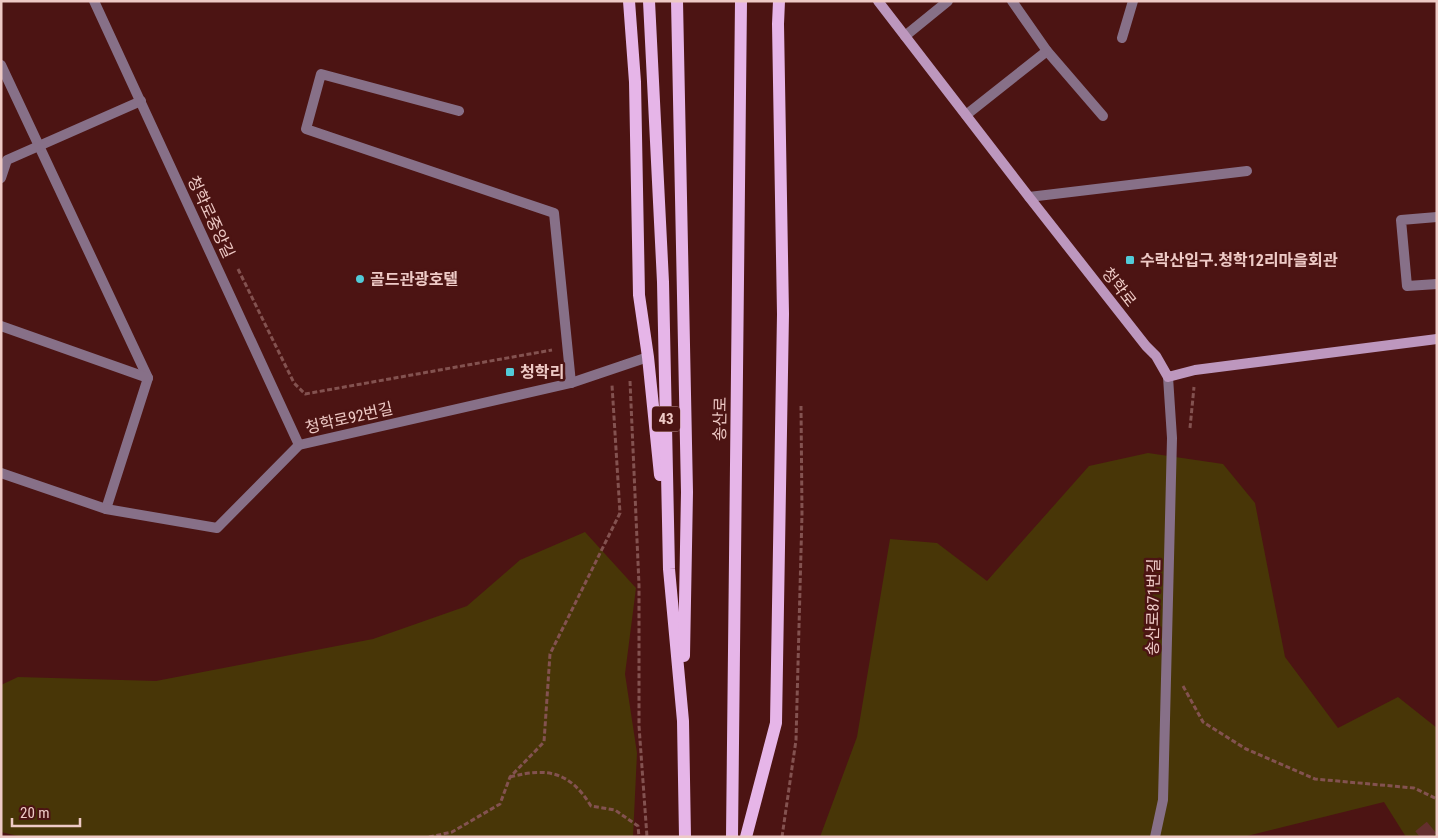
<svg xmlns="http://www.w3.org/2000/svg" width="1438" height="838" font-family="'Roboto Condensed','Noto Sans KR',sans-serif">
<rect width="100%" height="100%" fill="#4c1413"/>
<!-- green -->
<g fill="#483607">
<path d="M 1148,453 L 1223,464 L 1255,503 L 1285,657 L 1338,728 L 1398,697 L 1437,728 L 1437,837 L 1406,837 L 1384,802 L 1243,837 L 820,837 L 857,737 L 890,539 L 937,543 L 987,581 L 1089,466 Z"/>
<path d="M 585,532 L 636,588 L 625,674 L 637,753 L 633,837 L 22,837 L 1,832 L 1,685 L 18,677 L 156,681 L 373,639 L 467,606 L 520,560 Z"/>
</g>
<g fill="none" stroke-linecap="round" stroke-linejoin="round">
<!-- highway-tunnel -->
<path stroke="#642f2e" stroke-width="15" stroke-dasharray="15 8" stroke-linecap="butt" d="M 1420,837 L 1437,823"/>
<!-- path -->
<g stroke="#835250" stroke-width="3" stroke-dasharray="5 2.5" stroke-linecap="butt">
<path d="M 238,269 L 294,383 L 305,394 L 552,350"/>
<path d="M 630,381 L 639,585 L 639,726 L 647,837"/>
<path d="M 1190,428 L 1194,387"/>
<path d="M 1183,686 L 1203,722 L 1246,749 L 1315,779 L 1414,788 L 1437,799"/>
<path d="M 510,777 C 548,767 570,772 591,806 L 615,810 L 638,826 L 639,837"/>
<path d="M 429,837 L 452,832 L 500,804 L 510,777 L 544,742 L 550,654 L 620,513 L 612,385"/>
<path d="M 782,837 L 796,740 L 802,514 L 801,406"/>
</g>
<!-- lane -->
<path stroke="#877088" stroke-width="10" d="M 1437,217 L 1401,220 L 1407,286 L 1437,284"/>
<!-- street -->
<g stroke="#877088" stroke-width="10">
<path d="M 94,1 L 299,445"/>
<path d="M 1012,1 L 1047,51 L 1103,116"/>
<path d="M 905,36 L 948,1"/>
<path d="M 1122,38 L 1133,1"/>
<path d="M 1,65 L 148,378 L 106,509"/>
<path d="M 459,111 L 321,74 L 306,129 L 554,213 L 571,383"/>
<path d="M 966,115 L 1047,51"/>
<path d="M 1,178 L 7,160 L 141,101"/>
<path d="M 1029,197 L 1247,171"/>
<path d="M 1,326 L 148,378"/>
<path d="M 1,473 L 106,509 L 217,528 L 299,445 L 571,383 L 648,357"/>
<path d="M 1155,837 L 1163,800 L 1172,438 L 1168,377"/>
</g>
<!-- secondary -->
<path stroke="#bd97be" stroke-width="10" d="M 878,1 L 1029,197 L 1146,346 L 1156,356 L 1168,377 L 1195,370 L 1437,339"/>
<!-- primary -->
<g stroke="#e6b5e8" stroke-width="12">
<path d="M 629,1 L 635,82 L 639,295 L 648,357 L 660,475"/>
<path d="M 649,1 L 663,282 L 669,569 L 683,721 L 685,837"/>
<path d="M 677,1 L 687,492 L 684,656"/>
<path d="M 732,837 L 741,1"/>
<path d="M 746,837 L 776,723 L 783,314 L 778,24 L 779,1"/>
</g>
</g>
<!-- markers -->
<g fill="#52cbd8" stroke="#4c1413" stroke-width="2">
<rect x="1125" y="255" width="10" height="10" rx="2.5"/>
<circle cx="360" cy="279" r="5"/>
<rect x="505" y="367" width="10" height="10" rx="2.5"/>
</g>
<g text-anchor="middle" dominant-baseline="central" stroke-width="5" stroke-linejoin="round" paint-order="stroke">
<!-- shield labels -->
<rect fill="#4c1413" stroke="#bd9390" stroke-width="1" x="652" y="406.5" width="28" height="25" rx="4"/>
<g font-size="15" font-weight="bold" fill="#eecac6">
<text x="666" y="419">43</text>
</g>
<!-- street labels -->
<g font-size="16" fill="#eecac6" stroke="#4c1413">
<text transform="translate(211 217) rotate(65)">청학로중앙길</text>
<text transform="translate(1119 287) rotate(52)">청학로</text>
<text transform="translate(349 418) rotate(-13)">청학로92번길</text>
<text transform="translate(720 419) rotate(-89)">송산로</text>
<text transform="translate(1153 607) rotate(-89)">송산로871번길</text>
</g>
<!-- poi labels -->
<g font-size="16" font-weight="bold" fill="#eecac6" stroke="#4c1413" text-anchor="start">
<text x="1140" y="260">수락산입구.청학12리마을회관</text>
<text x="370" y="279">골드관광호텔</text>
<text x="520" y="372">청학리</text>
</g>
</g>
<!-- border -->
<rect width="1438" height="838" fill="none" stroke="#eecac6" stroke-width="5"/>
<!-- scale -->
<path d="M12 818v8h68v-8" fill="none" stroke="#eecac6" stroke-width="2.5"/>
<text x="20" y="818" font-size="15" fill="#eecac6" stroke="#4c1413" stroke-width="4" paint-order="stroke">20 m</text>
</svg>
